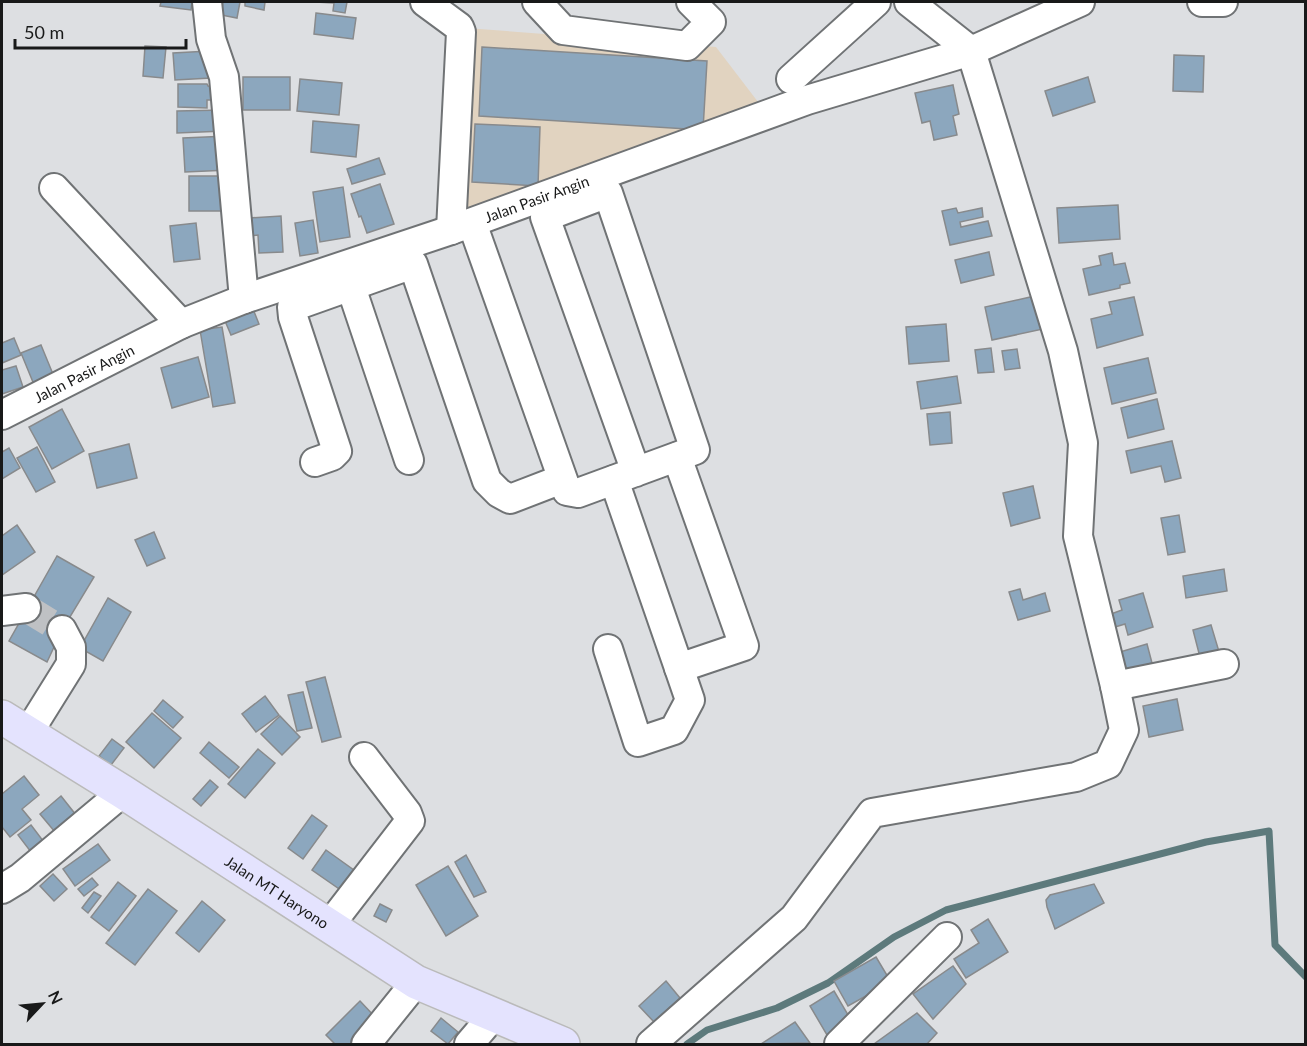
<svg xmlns="http://www.w3.org/2000/svg" width="1307" height="1046" font-family="Lato,sans-serif">
<rect width="100%" height="100%" fill="#dddfe2"/>
<!-- industrial -->
<path fill="#e1d3c0" d="M 466,28 L 716,47 L 765,111 L 455,216 Z"/>
<g fill="none" stroke-linecap="round" stroke-linejoin="round">
<!-- stream -->
<path stroke="#5d7a7c" stroke-width="7" d="M 687,1044 L 707,1030 L 777,1008 L 828,983 L 894,937 L 946,910 L 1206,842 L 1269,831 L 1275,945 L 1306,977"/>
</g>
<!-- building -->
<g fill="#8ca7be" stroke="#888a8c" stroke-width="1.5">
<path d="M 161,2 L 192,2 L 191,10 L 160,6 Z"/>
<path d="M 223,2 L 240,2 L 237,18 L 221,15 Z"/>
<path d="M 245,2 L 265,2 L 264,10 L 245,6 Z"/>
<path d="M 315,2 L 347,2 L 345,13 L 333,11 L 334,3 Z"/>
<path d="M 316,13 L 356,18 L 353,39 L 314,34 Z"/>
<path d="M 145,46 L 166,47 L 163,78 L 143,76 Z"/>
<path d="M 482,47 L 707,61 L 703,130 L 479,116 Z"/>
<path d="M 209,51 L 211,78 L 175,80 L 173,53 Z"/>
<path d="M 1174,55 L 1204,56 L 1203,92 L 1173,91 Z"/>
<rect x="243" y="77" width="47" height="33"/>
<path d="M 1088,77 L 1095,102 L 1053,116 L 1045,91 Z"/>
<path d="M 300,79 L 342,83 L 339,115 L 297,111 Z"/>
<path d="M 178,84 L 207,84 L 208,86 L 223,87 L 222,100 L 207,100 L 207,108 L 178,107 Z"/>
<path d="M 953,85 L 959,114 L 953,116 L 957,135 L 934,140 L 930,121 L 922,123 L 915,93 Z"/>
<path d="M 223,110 L 224,131 L 177,133 L 177,111 Z"/>
<path d="M 313,121 L 359,125 L 356,157 L 311,152 Z"/>
<path d="M 475,124 L 540,127 L 538,186 L 472,182 Z"/>
<path d="M 228,136 L 229,170 L 185,172 L 183,138 Z"/>
<path d="M 379,158 L 385,174 L 352,184 L 347,169 Z"/>
<path d="M 189,176 L 230,176 L 231,211 L 189,211 Z"/>
<path d="M 380,184 L 394,224 L 367,233 L 361,216 L 359,217 L 351,194 Z"/>
<path d="M 343,187 L 350,237 L 320,242 L 313,192 Z"/>
<path d="M 1118,205 L 1120,239 L 1059,243 L 1057,208 Z"/>
<path d="M 956,208 L 958,213 L 982,208 L 983,217 L 960,222 L 961,227 L 988,221 L 992,236 L 950,245 L 942,211 Z"/>
<path d="M 281,216 L 283,252 L 259,253 L 258,235 L 251,236 L 250,218 Z"/>
<path d="M 313,220 L 318,253 L 300,256 L 295,223 Z"/>
<path d="M 196,223 L 200,259 L 174,262 L 170,226 Z"/>
<path d="M 989,252 L 994,275 L 961,283 L 955,260 Z"/>
<path d="M 1112,253 L 1114,265 L 1125,263 L 1130,283 L 1120,285 L 1120,288 L 1089,295 L 1083,269 L 1101,265 L 1099,256 Z"/>
<path d="M 1035,296 L 1043,329 L 992,340 L 985,307 Z"/>
<path d="M 1134,297 L 1143,335 L 1097,348 L 1091,319 L 1112,314 L 1109,302 Z"/>
<path d="M 253,309 L 259,324 L 231,335 L 225,321 Z"/>
<path d="M 946,324 L 949,361 L 909,364 L 906,327 Z"/>
<path d="M 222,327 L 235,403 L 213,407 L 200,330 Z"/>
<path d="M 14,338 L 21,355 L 2,363 L 2,343 Z"/>
<path d="M 41,345 L 55,379 L 35,387 L 21,353 Z"/>
<path d="M 991,348 L 994,372 L 978,373 L 975,350 Z"/>
<path d="M 1017,349 L 1020,368 L 1005,370 L 1002,351 Z"/>
<path d="M 198,357 L 209,397 L 172,408 L 161,368 Z"/>
<path d="M 1148,358 L 1156,393 L 1112,404 L 1104,368 Z"/>
<path d="M 16,366 L 23,387 L 2,394 L 2,370 Z"/>
<path d="M 957,376 L 961,403 L 921,409 L 917,382 Z"/>
<path d="M 1157,399 L 1164,429 L 1128,438 L 1121,408 Z"/>
<path d="M 62,409 L 84,451 L 52,469 L 29,427 Z"/>
<path d="M 950,412 L 952,443 L 930,445 L 927,414 Z"/>
<path d="M 1172,441 L 1181,478 L 1165,482 L 1161,466 L 1131,473 L 1126,451 Z"/>
<path d="M 129,444 L 137,478 L 97,488 L 89,454 Z"/>
<path d="M 37,447 L 55,482 L 36,492 L 17,458 Z"/>
<path d="M 9,448 L 20,468 L 2,479 L 2,452 Z"/>
<path d="M 1033,486 L 1040,518 L 1011,526 L 1003,493 Z"/>
<path d="M 1179,515 L 1185,552 L 1168,555 L 1161,518 Z"/>
<path d="M 17,525 L 35,552 L 2,575 L 2,536 Z"/>
<path d="M 154,532 L 165,558 L 147,566 L 135,540 Z"/>
<path d="M 57,556 L 94,577 L 62,630 L 47,662 L 9,641 Z"/>
<path d="M 1224,569 L 1227,591 L 1186,598 L 1183,576 Z"/>
<path d="M 1020,589 L 1023,600 L 1045,593 L 1050,611 L 1018,620 L 1009,592 Z"/>
<path d="M 1143,593 L 1153,627 L 1128,635 L 1125,624 L 1115,627 L 1111,614 L 1122,610 L 1119,600 Z"/>
<path d="M 108,598 L 131,612 L 103,661 L 80,648 Z"/>
<path d="M 1211,625 L 1220,655 L 1201,661 L 1193,630 Z"/>
<path d="M 1147,644 L 1152,663 L 1125,671 L 1120,652 Z"/>
<path d="M 325,677 L 341,737 L 322,742 L 306,682 Z"/>
<path d="M 303,692 L 312,728 L 297,731 L 288,695 Z"/>
<path d="M 265,696 L 279,715 L 256,732 L 242,714 Z"/>
<path d="M 1177,699 L 1183,730 L 1149,737 L 1143,706 Z"/>
<path d="M 163,700 L 183,717 L 173,728 L 154,711 Z"/>
<path d="M 152,713 L 181,738 L 154,768 L 126,742 Z"/>
<path d="M 280,716 L 300,737 L 282,755 L 261,734 Z"/>
<path d="M 112,739 L 124,748 L 111,765 L 99,756 Z"/>
<path d="M 209,742 L 239,767 L 229,778 L 200,753 Z"/>
<path d="M 258,749 L 275,763 L 245,798 L 228,784 Z"/>
<path d="M 24,776 L 39,795 L 22,809 L 31,820 L 10,837 L 2,827 L 2,794 Z"/>
<path d="M 210,780 L 218,787 L 201,806 L 193,799 Z"/>
<path d="M 61,796 L 76,815 L 55,832 L 40,814 Z"/>
<path d="M 312,815 L 327,826 L 303,859 L 288,848 Z"/>
<path d="M 31,825 L 47,846 L 34,856 L 18,835 Z"/>
<path d="M 98,844 L 110,860 L 75,886 L 63,869 Z"/>
<path d="M 326,850 L 358,873 L 345,893 L 312,870 Z"/>
<path d="M 466,855 L 486,892 L 474,897 L 455,862 Z"/>
<path d="M 448,866 L 478,916 L 446,936 L 416,885 Z"/>
<path d="M 53,874 L 67,889 L 54,901 L 40,886 Z"/>
<path d="M 92,878 L 98,885 L 84,896 L 78,889 Z"/>
<path d="M 118,882 L 136,896 L 109,931 L 91,917 Z"/>
<path d="M 1094,884 L 1104,903 L 1055,929 L 1047,907 L 1046,900 L 1050,895 Z"/>
<path d="M 148,889 L 177,911 L 135,965 L 106,943 Z"/>
<path d="M 94,892 L 101,896 L 88,913 L 82,908 Z"/>
<path d="M 202,901 L 225,920 L 199,952 L 176,933 Z"/>
<path d="M 380,904 L 392,910 L 386,922 L 374,916 Z"/>
<path d="M 988,919 L 1008,952 L 966,978 L 954,959 L 979,943 L 971,930 Z"/>
<path d="M 876,957 L 891,982 L 848,1006 L 834,981 Z"/>
<path d="M 953,966 L 966,984 L 933,1019 L 913,994 Z"/>
<path d="M 666,981 L 680,998 L 654,1022 L 639,1006 Z"/>
<path d="M 834,991 L 851,1020 L 827,1035 L 810,1006 Z"/>
<path d="M 360,1001 L 377,1019 L 351,1044 L 335,1044 L 326,1035 Z"/>
<path d="M 917,1013 L 937,1033 L 927,1044 L 874,1044 Z"/>
<path d="M 441,1018 L 458,1032 L 448,1044 L 431,1031 Z"/>
<path d="M 795,1022 L 810,1043 L 761,1044 Z"/>
</g>
<g fill="none" stroke-linecap="round" stroke-linejoin="round">
<!-- minor-tunnel -->
<path stroke="#bfc1c4" stroke-width="28" stroke-dasharray="28 14" stroke-linecap="butt" d="M 26,608 L 62,630"/>
<defs>
<g id="minor">
<path d="M 207,2 L 211,39 L 224,77 L 244,299"/>
<path d="M 425,2 L 459,27 L 461,32 L 451,230"/>
<path d="M 537,2 L 563,30 L 687,46 L 711,22 L 691,2"/>
<path d="M 1202,2 L 1223,2"/>
<path d="M 791,79 L 876,2"/>
<path d="M 54,188 L 181,324"/>
<path d="M 472,223 L 567,491 L 578,493 L 695,450 L 608,193 L 545,217 L 636,472"/>
<path d="M 350,284 L 409,460"/>
<path id="s1" d="M 2,415 L 181,324 L 244,299 L 451,230 L 807,100 L 971,51 L 1080,2"/>
<path d="M 315,462 L 332,456 L 337,451 L 293,317 L 292,307 L 413,264 L 487,481 L 499,493 L 510,499 L 562,479"/>
<path d="M 614,480 L 679,668 L 744,646 L 677,457"/>
<path d="M 2,611 L 26,608"/>
<path d="M 608,649 L 638,742 L 674,730 L 690,700 L 679,668"/>
<path d="M 1115,686 L 1224,664"/>
<path d="M 28,733 L 71,664 L 71,647 L 62,630"/>
<path d="M 2,889 L 20,878 L 123,792"/>
<path d="M 329,926 L 410,821 L 407,813 L 364,757"/>
<path d="M 366,1044 L 416,982"/>
<path d="M 469,1044 L 493,1016"/>
<path d="M 651,1044 L 794,918 L 872,813 L 1076,777 L 1108,764 L 1124,730 L 1115,686 L 1078,536 L 1083,443 L 1063,351 L 971,51 L 909,2"/>
<path d="M 839,1044 L 947,937"/>
</g>
<g id="major">
<path id="s2" d="M 2,717 L 123,792 L 416,982 L 563,1044"/>
</g>
</defs>
<!-- minor casing -->
<use href="#minor" stroke="#707375" stroke-width="32"/>
<!-- major casing -->
<use href="#major" stroke="#bababa" stroke-width="36"/>
<!-- minor -->
<use href="#minor" stroke="#fff" stroke-width="28"/>
<!-- major -->
<use href="#major" stroke="#e4e3fe" stroke-width="33"/>
</g>
<g text-anchor="middle" dominant-baseline="central" stroke-width="6" stroke-linejoin="round" paint-order="stroke">
<!-- street labels -->
<g font-size="15" fill="#181919" stroke="#dddfe2">
<text stroke="none"><textPath href="#s1" startOffset="578">Jalan Pasir Angin</textPath></text>
<text stroke="none"><textPath href="#s1" startOffset="92">Jalan Pasir Angin</textPath></text>
<text stroke="none"><textPath href="#s2" startOffset="326">Jalan MT Haryono</textPath></text>
</g>
</g>
<!-- border -->
<rect width="1307" height="1046" fill="none" stroke="#181919" stroke-width="6"/>
<!-- north arrow -->
<g transform="translate(42 1004) rotate(64)" stroke="#dddfe2" stroke-width="4.5" paint-order="stroke">
<path d="M0-4.5L10 22L0 15L-10 22Z" fill="#181919"/>
<text y="-9" font-size="16" font-weight="bold" text-anchor="middle" fill="#181919">N</text>
</g>
<!-- scale -->
<path d="M15 39v9h171v-9" fill="none" stroke="#181919" stroke-width="3"/>
<text x="24" y="39" font-size="18" fill="#181919" stroke="#dddfe2" stroke-width="4.5" paint-order="stroke">50 m</text>
</svg>
